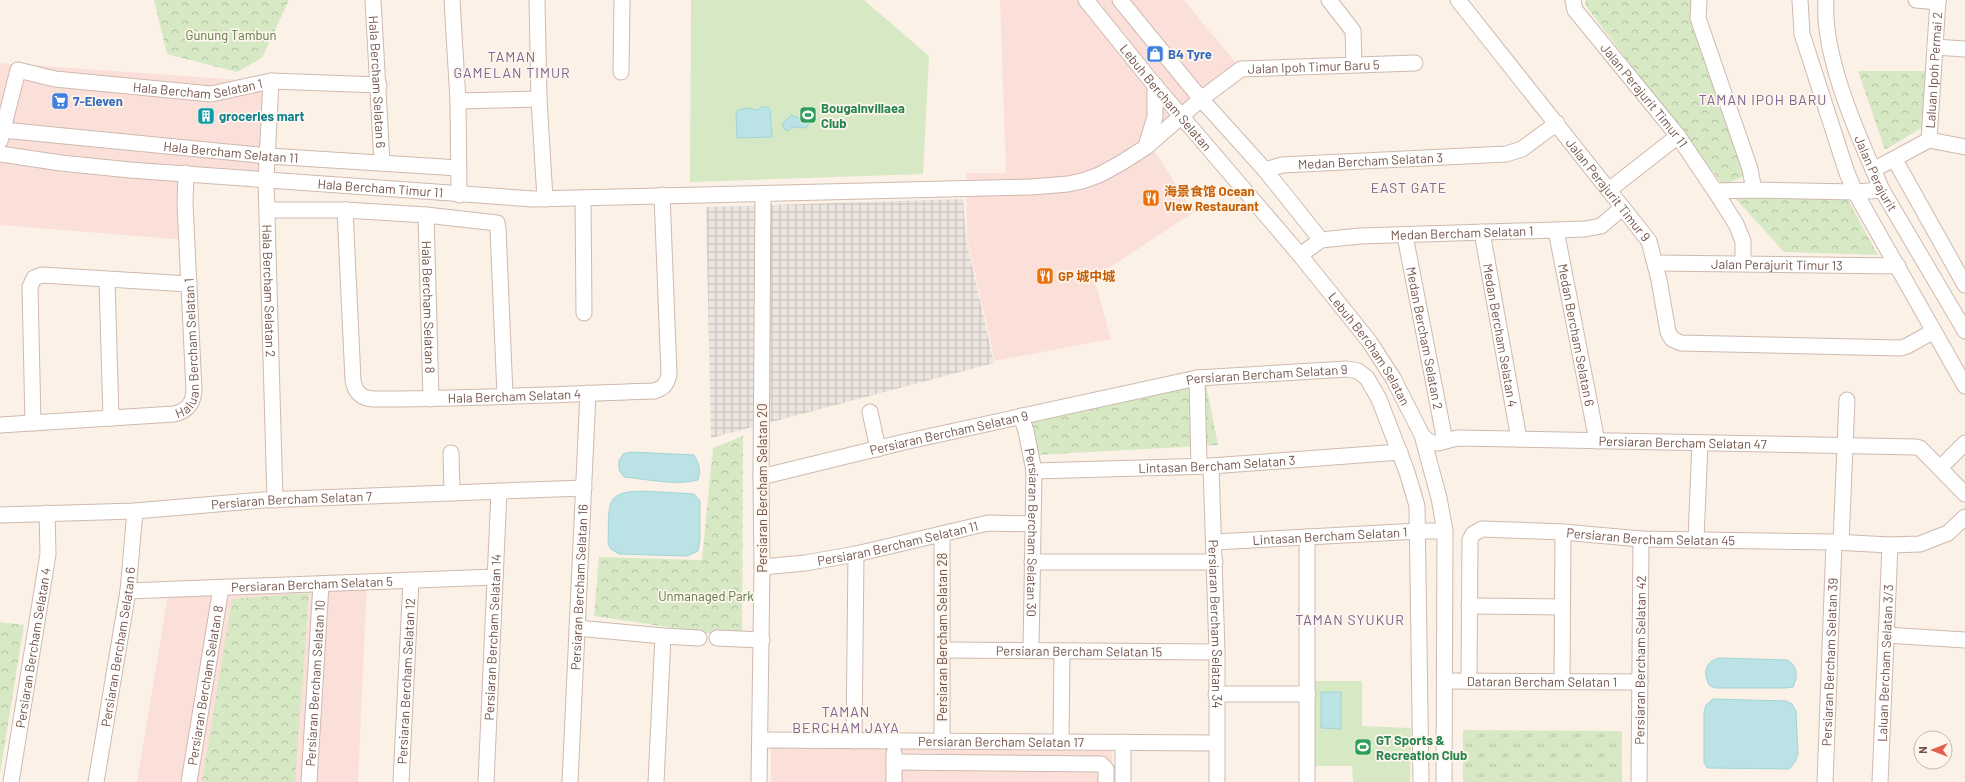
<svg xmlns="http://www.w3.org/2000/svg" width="1965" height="782" font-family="Barlow,'Noto Sans SC',sans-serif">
<defs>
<pattern id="industrial-grid" width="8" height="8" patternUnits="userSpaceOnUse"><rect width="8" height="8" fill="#ece4df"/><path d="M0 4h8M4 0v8" fill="none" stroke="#c4bcb7"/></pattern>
<pattern id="grass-tufts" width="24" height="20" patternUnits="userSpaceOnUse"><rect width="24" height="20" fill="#d7e9c4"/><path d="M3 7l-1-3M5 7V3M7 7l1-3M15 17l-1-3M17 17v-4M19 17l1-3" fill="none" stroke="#b3c0a1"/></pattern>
<pattern id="forest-crowns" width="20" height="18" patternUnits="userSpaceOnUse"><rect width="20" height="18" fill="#d7e9c4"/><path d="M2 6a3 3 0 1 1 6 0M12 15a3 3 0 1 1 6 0" fill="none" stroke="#b3c0a1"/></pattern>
</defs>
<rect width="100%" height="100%" fill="#fcf1e6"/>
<!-- commercial -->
<g fill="#fbe0da">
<path d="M 1000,0 L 1184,0 L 1239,67 L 1151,146 L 1194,212 L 1094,278 L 1111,339 L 995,361 L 967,239 L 966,173 L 1006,173 Z"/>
<path d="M 0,63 L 269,82 L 266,179 L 186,174 L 187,240 L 0,225 Z"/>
<path d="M 367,579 L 358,782 L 137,782 L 169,588 Z"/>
<path d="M 771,748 L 1112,751 L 1113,782 L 771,782 Z"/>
</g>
<!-- industrial -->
<path fill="url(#industrial-grid)" d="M 963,199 L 966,239 L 994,363 L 711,438 L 706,207 Z"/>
<!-- grass -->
<path fill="url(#grass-tufts)" d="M 1463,730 L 1622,731 L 1622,782 L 1463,782 Z"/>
<!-- forest -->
<g fill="url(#forest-crowns)">
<path d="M 154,0 L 289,0 L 262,58 L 237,72 L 167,54 Z"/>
<path d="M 1585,0 L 1693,0 L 1747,175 L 1723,185 L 1586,6 Z"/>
<path d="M 1858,71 L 1926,71 L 1928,124 L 1885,150 Z"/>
<path d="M 1846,196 L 1878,255 L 1784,252 L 1735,198 Z"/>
<path d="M 1206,384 L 1218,445 L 1036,455 L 1023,420 Z"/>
<path d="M 743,436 L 742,638 L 594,616 L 599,557 L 702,560 L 713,448 Z"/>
<path d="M 309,593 L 295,782 L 202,782 L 232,599 Z"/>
<path d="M 0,622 L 24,625 L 0,773 Z"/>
</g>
<!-- garden -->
<g fill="#d7e9c4">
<path d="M 691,0 L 864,0 L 929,56 L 923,174 L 690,182 Z"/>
<path d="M 1314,681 L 1362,681 L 1362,726 L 1411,728 L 1410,782 L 1353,782 L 1352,766 L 1315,766 Z"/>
</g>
<!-- water -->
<g fill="#bbe3e5" stroke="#a1d4d6">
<path d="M 762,107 L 768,107 L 770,109 L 772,137 L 737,138 L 736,114 L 738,110 L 747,108 L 757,110 Z"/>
<path d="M 791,115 L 799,118 L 808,115 L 812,119 L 806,128 L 792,127 L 788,131 L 785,130 L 782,124 Z"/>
<path d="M 631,452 L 694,455 C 699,464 701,470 698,480 C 675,486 647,479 624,477 L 619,470 L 619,461 L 623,454 Z"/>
<path d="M 662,492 L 694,494 L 700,501 L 700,539 L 698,551 L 687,556 L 619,554 L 611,549 L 608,544 C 609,533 607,513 611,503 C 617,487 648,492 662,492 Z"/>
<path d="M 1720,658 L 1787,660 C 1798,666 1798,676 1793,687 L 1785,688 L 1715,688 L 1709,685 C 1703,672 1705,661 1720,658 Z"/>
<path d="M 1321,692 L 1341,692 L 1341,729 L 1321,728 Z"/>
<path d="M 1713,699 L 1786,701 L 1792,704 L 1796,711 L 1798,754 L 1795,762 L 1789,769 L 1707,768 L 1704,762 L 1704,712 L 1706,705 Z"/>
</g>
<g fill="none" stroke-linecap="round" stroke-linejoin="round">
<defs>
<g id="minor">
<path id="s1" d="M 373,0 L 382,163"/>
<path d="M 452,0 L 458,101 L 459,195"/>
<path d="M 537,0 L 539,99 L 545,199"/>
<path id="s2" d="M 1086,0 L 1152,82 L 1300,255 L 1369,341 L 1393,378 L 1422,435 L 1439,498 L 1445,531 L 1444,782"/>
<path d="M 1120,0 L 1201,99 L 1265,170"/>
<path d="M 1329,0 L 1353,31 L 1354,64"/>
<path id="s3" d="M 1458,0 L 1649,241 L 1659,280 L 1668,332 L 1672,339 L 1681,343 L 1901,348 L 1907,346 L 1934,331"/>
<path id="s4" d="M 1573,0 L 1575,10 L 1678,136 L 1715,191 L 1736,224 L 1743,241 L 1743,263"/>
<path d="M 1699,0 L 1698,18 L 1750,169 L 1754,190"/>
<path d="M 1800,0 L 1802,34 L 1847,173 L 1855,192 L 1965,386"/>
<path id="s5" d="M 1826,0 C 1822,57 1859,138 1882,190 L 1965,331"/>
<path d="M 1916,0 L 1938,2"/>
<path d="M 1935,47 L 1965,49"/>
<path d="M 621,72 L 622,0"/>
<path id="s6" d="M 271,81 L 266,180 L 275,500"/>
<path d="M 458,101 L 539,99"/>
<path id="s7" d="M 3,130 L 268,156 L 459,168"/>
<path id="s8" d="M 1929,140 L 1938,0"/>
<path d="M 1929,140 L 1965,147"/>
<path id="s9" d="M 0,141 L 18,70 L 55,79 L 211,94 L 271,81 L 379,85"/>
<path d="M 1146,146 L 1155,117 L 1155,85"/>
<path id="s10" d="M 0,154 L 61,163 L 130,170 L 533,199 L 1031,187 L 1068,184 L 1082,181 L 1099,175 L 1121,163 L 1146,147 L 1201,99 L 1241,69 L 1415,63"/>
<path d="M 1895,160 L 1965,285"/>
<path d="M 1873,170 L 1929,140"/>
<path d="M 1609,190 L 1678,136"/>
<path d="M 1715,191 L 1754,190 L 1855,192 L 1882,190"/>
<path d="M 583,198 L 584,313"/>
<path d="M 268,210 L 345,210 L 426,215 L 497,223 L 498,229 L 505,395"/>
<path id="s11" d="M 345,210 L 353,380 C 355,392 360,398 373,399 C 466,399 560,394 654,391 C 664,388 667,384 669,374 L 662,195"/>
<path id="s12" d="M 426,215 L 431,399"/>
<path id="s13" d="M 1556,230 L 1597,441"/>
<path id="s14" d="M 1482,232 L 1519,439"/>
<path id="s15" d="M 1405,236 L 1445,441"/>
<path id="s16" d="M 1321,240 L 1265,170 L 1282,165 L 1506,154 L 1522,149 L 1557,123"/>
<path id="s17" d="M 1300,255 L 1321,240 L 1360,236 L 1585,229 L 1601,226 L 1622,208"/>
<path id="s18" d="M 1656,263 L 1898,266"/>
<path d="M 107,280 L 111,418"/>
<path d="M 1197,378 L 1199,466"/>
<path d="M 870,412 L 878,449"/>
<path id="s19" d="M 1021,416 L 1026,431 L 1034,471 L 1031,650"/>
<path d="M 33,423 L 30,287 L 34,278 L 42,275 L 189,284"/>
<path id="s20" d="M 0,425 L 174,414 C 187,411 193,404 194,391 L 185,203 L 186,173"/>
<path id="s21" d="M 1422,435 C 1435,450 1442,440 1458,438 L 1916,447 L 1920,448 L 1965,494"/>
<path d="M 451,453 L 452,493"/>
<path id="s22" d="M 1211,466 L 1217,652 L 1217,782"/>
<path d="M 1940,468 L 1965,443"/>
<path id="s23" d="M 1034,471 L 1211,466 L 1400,452"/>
<path id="s24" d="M 761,477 L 904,442 L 1197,378 L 1347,369 L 1358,371 L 1367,378 L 1379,399 L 1407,472 L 1417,506 L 1421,782"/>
<path id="s25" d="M 0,515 L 135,511 L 263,500 L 584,488"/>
<path d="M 1307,537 L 1307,782"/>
<path d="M 1696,539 L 1700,443"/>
<path id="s26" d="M 1214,542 L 1419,531 L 1445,531"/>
<path d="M 1841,542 L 1847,400"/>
<path d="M 1032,562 L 1215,562"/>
<path id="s27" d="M 762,567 L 805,563 L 856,554 L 988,523 L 1033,524"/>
<path id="s28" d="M 128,591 L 495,577"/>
<path d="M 1469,606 L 1562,607"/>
<path d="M 577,628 L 663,636 L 656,782"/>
<path d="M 1886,635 L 1965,640"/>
<path d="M 663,636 L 699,638"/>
<path d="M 717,638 L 762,640"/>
<path id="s29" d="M 942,650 L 1217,652"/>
<path id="s30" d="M 1469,680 L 1470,540 L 1473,534 L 1482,529 L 1563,532 L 1641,539 L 1834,542 L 1890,545 L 1920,544 L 1948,533 L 1965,517"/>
<path id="s31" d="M 1445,681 L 1640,682"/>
<path d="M 1562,681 L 1563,532"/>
<path d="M 1216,694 L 1308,694"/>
<path id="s32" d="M 761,740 L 1216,743"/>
<path d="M 854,741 L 856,554"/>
<path d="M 942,741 L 942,534"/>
<path d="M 1061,742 L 1062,651"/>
<path d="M 1123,742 L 1123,782"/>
<path d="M 894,762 L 1101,764 L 1106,769 L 1106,782"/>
<path id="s33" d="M 11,782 L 48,554 L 47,513"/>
<path id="s34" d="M 96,782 L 128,591 L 135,511"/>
<path id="s35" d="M 189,782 L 221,588"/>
<path id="s36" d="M 309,782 L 321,584"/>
<path id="s37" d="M 401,782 L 411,580"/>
<path id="s38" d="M 486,782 L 499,491"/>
<path id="s39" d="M 570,782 L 588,393"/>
<path d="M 759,782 L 762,567 L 761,477 L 763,194"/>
<path d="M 894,782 L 894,753"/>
<path id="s40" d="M 1639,782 L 1641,539"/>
<path id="s41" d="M 1825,782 L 1834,542"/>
<path id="s42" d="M 1880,782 L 1890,545"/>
</g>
</defs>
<!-- minor casing -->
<use href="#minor" stroke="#cfb9af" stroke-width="17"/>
<!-- minor -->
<use href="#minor" stroke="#fff" stroke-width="15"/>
</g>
<!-- icons -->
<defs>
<symbol id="shop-square" viewBox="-11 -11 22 22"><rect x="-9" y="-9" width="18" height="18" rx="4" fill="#3f7fe0" stroke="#fef5ec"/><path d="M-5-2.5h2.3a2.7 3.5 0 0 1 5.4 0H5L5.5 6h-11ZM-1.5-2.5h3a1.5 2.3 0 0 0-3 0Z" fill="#fff"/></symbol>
<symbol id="supermarket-square" viewBox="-11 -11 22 22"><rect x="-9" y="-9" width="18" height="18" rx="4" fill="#3f7fe0" stroke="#fef5ec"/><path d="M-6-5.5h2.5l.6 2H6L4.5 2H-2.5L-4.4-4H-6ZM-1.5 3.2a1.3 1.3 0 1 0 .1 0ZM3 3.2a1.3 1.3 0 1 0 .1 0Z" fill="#fff"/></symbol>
<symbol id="stadium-square" viewBox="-11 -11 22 22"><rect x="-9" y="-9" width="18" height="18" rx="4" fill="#2e9e5b" stroke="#fef5ec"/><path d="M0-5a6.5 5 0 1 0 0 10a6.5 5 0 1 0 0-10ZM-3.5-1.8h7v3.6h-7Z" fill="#fff"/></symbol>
<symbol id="building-square" viewBox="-11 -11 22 22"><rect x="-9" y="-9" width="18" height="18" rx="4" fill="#0f9aa8" stroke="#fef5ec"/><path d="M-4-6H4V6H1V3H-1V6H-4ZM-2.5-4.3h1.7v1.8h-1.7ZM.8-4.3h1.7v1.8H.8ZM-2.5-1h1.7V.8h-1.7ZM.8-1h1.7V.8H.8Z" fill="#fff"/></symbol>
<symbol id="restaurant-square" viewBox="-11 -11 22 22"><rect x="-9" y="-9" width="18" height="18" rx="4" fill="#e8710a" stroke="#fef5ec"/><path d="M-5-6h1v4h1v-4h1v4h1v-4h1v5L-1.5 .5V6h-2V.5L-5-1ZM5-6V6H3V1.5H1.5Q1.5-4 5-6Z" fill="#fff"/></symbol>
</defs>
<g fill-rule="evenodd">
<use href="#shop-square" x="1145" y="44" width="20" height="20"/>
<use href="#supermarket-square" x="50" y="91" width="20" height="20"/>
<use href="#stadium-square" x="798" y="105" width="20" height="20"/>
<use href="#building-square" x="196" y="106" width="20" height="20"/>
<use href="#restaurant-square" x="1141" y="188" width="20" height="20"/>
<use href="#restaurant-square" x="1035" y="266" width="20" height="20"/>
<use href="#stadium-square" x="1353" y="737" width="20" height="20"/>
</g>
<g text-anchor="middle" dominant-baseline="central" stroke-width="3.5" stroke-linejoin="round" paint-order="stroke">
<!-- park labels -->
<g font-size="13" fill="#597943" stroke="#fef5ec">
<text x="231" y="35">Gunung Tambun</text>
<text x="706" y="596">Unmanaged Park</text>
</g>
<!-- shop labels -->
<g font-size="13" font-weight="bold" fill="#366cbe" stroke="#fef5ec" text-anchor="start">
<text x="1168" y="54">B4 Tyre</text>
<text x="73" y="101">7-Eleven</text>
</g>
<!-- street labels -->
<g font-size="13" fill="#74554b" stroke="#fef5ec">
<text stroke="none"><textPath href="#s10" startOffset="1353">Jalan Ipoh Timur Baru 5</textPath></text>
<text stroke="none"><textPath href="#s8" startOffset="70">Laluan Ipoh Permai 2</textPath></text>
<text stroke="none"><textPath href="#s1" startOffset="82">Hala Bercham Selatan 6</textPath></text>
<text stroke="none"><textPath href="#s9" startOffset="255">Hala Bercham Selatan 1</textPath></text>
<text stroke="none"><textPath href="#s4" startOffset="120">Jalan Perajurit Timur 11</textPath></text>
<text stroke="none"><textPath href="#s2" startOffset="126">Lebuh Bercham Selatan</textPath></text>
<text stroke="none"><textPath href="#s7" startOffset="229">Hala Bercham Selatan 11</textPath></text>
<text stroke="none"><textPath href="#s16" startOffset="196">Medan Bercham Selatan 3</textPath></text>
<text stroke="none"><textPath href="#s5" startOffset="182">Jalan Perajurit</textPath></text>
<text stroke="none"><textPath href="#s10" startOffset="382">Hala Bercham Timur 11</textPath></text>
<text stroke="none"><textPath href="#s3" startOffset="242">Jalan Perajurit Timur 9</textPath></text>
<text stroke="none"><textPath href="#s17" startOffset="167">Medan Bercham Selatan 1</textPath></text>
<text stroke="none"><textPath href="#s18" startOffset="121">Jalan Perajurit Timur 13</textPath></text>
<text stroke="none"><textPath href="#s6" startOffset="210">Hala Bercham Selatan 2</textPath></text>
<text stroke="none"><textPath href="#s12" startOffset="92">Hala Bercham Selatan 8</textPath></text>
<text stroke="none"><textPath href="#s13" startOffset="107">Medan Bercham Selatan 6</textPath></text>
<text stroke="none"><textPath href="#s14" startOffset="105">Medan Bercham Selatan 4</textPath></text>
<text stroke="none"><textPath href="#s15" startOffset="104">Medan Bercham Selatan 2</textPath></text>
<text stroke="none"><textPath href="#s20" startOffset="248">Haluan Bercham Selatan 1</textPath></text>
<text stroke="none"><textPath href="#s2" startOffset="450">Lebuh Bercham Selatan</textPath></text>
<text stroke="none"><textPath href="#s24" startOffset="517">Persiaran Bercham Selatan 9</textPath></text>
<text stroke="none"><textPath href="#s11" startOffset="342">Hala Bercham Selatan 4</textPath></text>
<text stroke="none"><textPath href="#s24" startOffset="193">Persiaran Bercham Selatan 9</textPath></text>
<text stroke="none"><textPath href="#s21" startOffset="264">Persiaran Bercham Selatan 47</textPath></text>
<text stroke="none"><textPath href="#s23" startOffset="183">Lintasan Bercham Selatan 3</textPath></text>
<text transform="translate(762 488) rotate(-90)">Persiaran Bercham Selatan 20</text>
<text stroke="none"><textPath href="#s25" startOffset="292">Persiaran Bercham Selatan 7</textPath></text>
<text stroke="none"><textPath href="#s19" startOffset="118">Persiaran Bercham Selatan 30</textPath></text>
<text stroke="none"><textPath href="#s26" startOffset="116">Lintasan Bercham Selatan 1</textPath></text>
<text stroke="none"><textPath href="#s30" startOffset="326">Persiaran Bercham Selatan 45</textPath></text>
<text stroke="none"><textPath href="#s27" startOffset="138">Persiaran Bercham Selatan 11</textPath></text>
<text stroke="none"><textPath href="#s28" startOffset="184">Persiaran Bercham Selatan 5</textPath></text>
<text stroke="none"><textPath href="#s39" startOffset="195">Persiaran Bercham Selatan 16</textPath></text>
<text stroke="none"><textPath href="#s22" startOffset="158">Persiaran Bercham Selatan 34</textPath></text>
<text stroke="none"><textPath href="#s38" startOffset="145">Persiaran Bercham Selatan 14</textPath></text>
<text transform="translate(942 637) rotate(-90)">Persiaran Bercham Selatan 28</text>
<text stroke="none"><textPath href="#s34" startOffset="137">Persiaran Bercham Selatan 6</textPath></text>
<text stroke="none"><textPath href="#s33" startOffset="136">Persiaran Bercham Selatan 4</textPath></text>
<text stroke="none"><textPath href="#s29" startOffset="137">Persiaran Bercham Selatan 15</textPath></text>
<text stroke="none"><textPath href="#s40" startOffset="122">Persiaran Bercham Selatan 42</textPath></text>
<text stroke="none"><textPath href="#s41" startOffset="120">Persiaran Bercham Selatan 39</textPath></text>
<text stroke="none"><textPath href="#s42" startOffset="119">Laluan Bercham Selatan 3/3</textPath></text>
<text stroke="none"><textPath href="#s37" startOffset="101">Persiaran Bercham Selatan 12</textPath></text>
<text stroke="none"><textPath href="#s31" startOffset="97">Dataran Bercham Selatan 1</textPath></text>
<text stroke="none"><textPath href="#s36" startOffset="99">Persiaran Bercham Selatan 10</textPath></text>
<text stroke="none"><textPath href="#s35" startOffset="98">Persiaran Bercham Selatan 8</textPath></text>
<text stroke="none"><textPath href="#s32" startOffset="240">Persiaran Bercham Selatan 17</textPath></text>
</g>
<!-- leisure labels -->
<g font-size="13" font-weight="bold" fill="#27864d" stroke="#fef5ec" text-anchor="start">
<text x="821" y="108">Bougainvillaea<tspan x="821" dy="15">Club</tspan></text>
<text x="1376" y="740">GT Sports &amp;<tspan x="1376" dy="15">Recreation Club</tspan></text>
</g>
<!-- culture labels -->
<g font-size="13" font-weight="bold" fill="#0d838f" stroke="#fef5ec" text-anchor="start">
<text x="219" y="116">groceries mart</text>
</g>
<!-- food labels -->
<g font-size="13" font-weight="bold" fill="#c56008" stroke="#fef5ec" text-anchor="start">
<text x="1164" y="191">海景食馆 Ocean<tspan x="1164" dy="15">View Restaurant</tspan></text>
<text x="1058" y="276">GP 城中城</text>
</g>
<!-- neighbourhood labels -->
<g font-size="14" letter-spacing="1" fill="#7c6390" stroke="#fef5ec">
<text x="512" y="56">TAMAN<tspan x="512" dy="16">GAMELAN TIMUR</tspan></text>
<text x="1763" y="99">TAMAN IPOH BARU</text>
<text x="1409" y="187">EAST GATE</text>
<text x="1350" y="619">TAMAN SYUKUR</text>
<text x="846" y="711">TAMAN<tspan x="846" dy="16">BERCHAM JAYA</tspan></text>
</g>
</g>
<!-- north arrow -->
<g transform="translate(1933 750) rotate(270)"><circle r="19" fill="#fef5ec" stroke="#c7b5ac"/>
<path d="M0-3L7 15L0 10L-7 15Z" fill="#e1604f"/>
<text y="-6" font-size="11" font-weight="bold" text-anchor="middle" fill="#74554b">N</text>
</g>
</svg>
